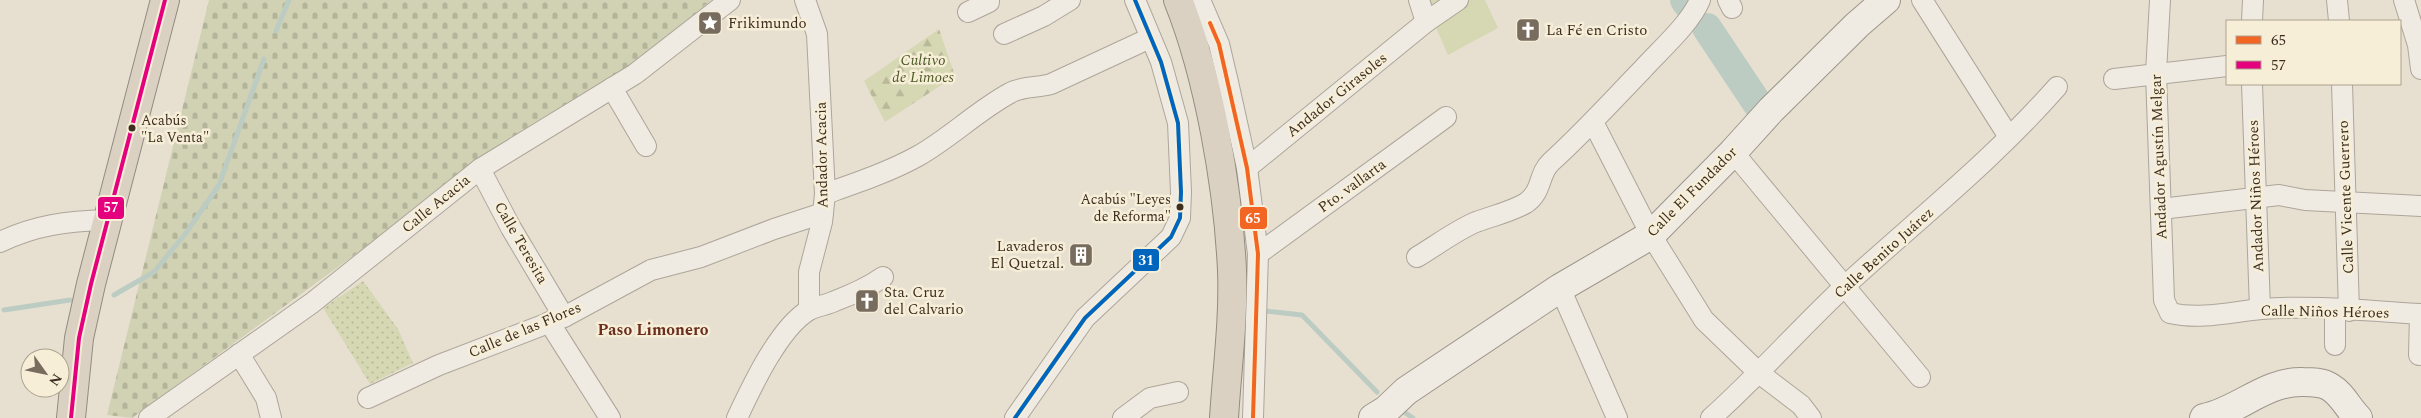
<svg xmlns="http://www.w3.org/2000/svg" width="2421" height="418" font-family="Spectral,serif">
<defs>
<pattern id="grass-dots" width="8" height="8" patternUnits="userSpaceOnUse" patternTransform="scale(1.25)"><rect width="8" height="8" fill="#d6d7b3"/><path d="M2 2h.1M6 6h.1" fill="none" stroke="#b9b99a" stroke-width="1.8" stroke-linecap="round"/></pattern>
<pattern id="forest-firs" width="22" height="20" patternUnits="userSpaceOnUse" patternTransform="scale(1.25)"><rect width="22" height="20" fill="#d6d7b3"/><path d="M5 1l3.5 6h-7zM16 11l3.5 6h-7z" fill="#b9b99a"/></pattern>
<pattern id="cemetery-stones" width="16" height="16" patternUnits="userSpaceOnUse" patternTransform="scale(1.25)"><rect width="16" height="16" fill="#d1d1b3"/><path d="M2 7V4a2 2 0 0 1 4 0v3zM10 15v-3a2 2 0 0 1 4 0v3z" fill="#b4b49a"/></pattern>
</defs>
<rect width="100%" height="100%" fill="#e7e0d1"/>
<!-- grass -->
<path fill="url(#grass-dots)" d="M 363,281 L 398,329 L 413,363 L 370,384 L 323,308 Z"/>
<!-- forest -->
<path fill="url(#forest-firs)" d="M 939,29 L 955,76 L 885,122 L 864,81 Z"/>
<!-- cemetery -->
<path fill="url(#cemetery-stones)" d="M 209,0 L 711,0 L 629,70 L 518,135 L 132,418 L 107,415 Z"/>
<!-- garden -->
<path fill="#d6d7b3" d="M 1424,0 L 1485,0 L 1498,28 L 1448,55 Z"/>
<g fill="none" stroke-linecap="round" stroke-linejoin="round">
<!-- stream -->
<g stroke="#bcccc2" stroke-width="5">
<path d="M 276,31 L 289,0"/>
<path d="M 114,295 L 154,272 L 186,233 L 219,185 L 264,59"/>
<path d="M 4,310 L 70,300"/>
<path d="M 1265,311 L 1302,315 L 1377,392"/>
<path d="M 1404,412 L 1413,418"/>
</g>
<!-- river -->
<g stroke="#bcccc2" stroke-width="30">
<path d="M 1685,0 L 1687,3"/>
<path d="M 1707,28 L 1763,112"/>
</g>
<defs>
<g id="street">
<path d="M 805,0 L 817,34 L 825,194 L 822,222 L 809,272 L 809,310"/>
<path d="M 1200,0 L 1219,44 L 1228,82 L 1247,168 L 1258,254 L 1253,418"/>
<path d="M 1419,0 L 1426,22"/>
<path d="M 1728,0 L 1732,8"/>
<path d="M 1922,0 L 2009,137"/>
<path d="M 2160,0 L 2156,73 L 2164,300 L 2170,313 C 2200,320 2231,312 2261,309 C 2314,305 2368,311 2421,314"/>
<path d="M 2337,0 L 2339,21"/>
<path d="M 2404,0 L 2418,45 L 2421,69"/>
<path d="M 968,12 L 989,2 L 989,0"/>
<path d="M 2252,21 L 2253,0"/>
<path d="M 1004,34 L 1044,16 L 1070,0"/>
<path d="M 2114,79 L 2227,66"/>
<path d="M 2252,84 L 2260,309"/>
<path d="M 2342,84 L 2349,311"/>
<path d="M 612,88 L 646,146"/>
<path d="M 1593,122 L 1651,235 L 1704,320 L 1759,373 L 1801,405 L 1811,418"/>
<path d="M 1733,152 L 1920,377"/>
<path d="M 1247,168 L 1426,22 L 1458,0"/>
<path d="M 480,169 L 511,228 L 564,317"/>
<path d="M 825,194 C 856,183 889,172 918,156 C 950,138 977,111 1010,93 C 1022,86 1037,88 1051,84 L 1150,38"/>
<path d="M 2161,209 L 2279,195 L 2305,200 L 2421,206"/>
<path d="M 0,242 C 36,225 67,221 107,220"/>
<path d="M 1258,254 L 1446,117"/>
<path d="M 1417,257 C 1437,245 1455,231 1476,222 C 1492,216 1511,212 1526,203 C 1543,191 1538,174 1551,162 C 1583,133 1612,101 1642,70 C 1660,50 1690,24 1700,0"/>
<path d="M 1560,288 L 1617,418"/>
<path d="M 2335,310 L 2335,345"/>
<path d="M 549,322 L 610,418"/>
<path d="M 239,354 L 266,398 L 271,418"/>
<path d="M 2419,355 L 2420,314"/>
<path d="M 368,398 L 439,365 L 564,317 L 651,270 L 701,257 L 774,229 L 823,213"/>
<path d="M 149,418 L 312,303 L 480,169 L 635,74 L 730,0"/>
<path d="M 737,418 C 752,386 779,328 809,310 C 817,306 827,305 835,301 C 851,295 869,287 883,277"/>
<path d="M 1015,418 L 1085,318 L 1171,237 L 1180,218 L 1181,192 L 1178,123 L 1161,62 L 1135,0"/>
<path d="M 1123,418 L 1150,398 L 1178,392"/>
<path d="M 1711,418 C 1758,376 1800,328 1846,285 C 1917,220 1993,160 2057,87"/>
</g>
<g id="secondary">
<path d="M 1373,418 L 1386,410 L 1406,391 L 1560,288 L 1651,235 L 1733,152 L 1771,110 L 1857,25 L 1886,0"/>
<path d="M 2204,418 C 2239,411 2265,381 2303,382 C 2312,382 2322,382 2330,387 C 2342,394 2348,408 2358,418"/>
</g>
<g id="highway">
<path d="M 1178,0 C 1209,77 1228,187 1232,270 C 1234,319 1227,369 1224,418"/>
<path d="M 71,418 L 79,338 L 91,284 L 165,0"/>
</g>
</defs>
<!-- street casing -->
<use href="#street" stroke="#ada599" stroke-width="22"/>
<!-- secondary casing -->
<use href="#secondary" stroke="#9c958a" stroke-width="30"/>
<!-- highway casing -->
<use href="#highway" stroke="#928b80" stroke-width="30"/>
<!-- street -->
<use href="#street" stroke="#efebe3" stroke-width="20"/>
<!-- secondary -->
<use href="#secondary" stroke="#efebe3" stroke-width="28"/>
<!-- highway -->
<use href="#highway" stroke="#dad1c2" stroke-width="28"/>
<defs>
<path id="bus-1" d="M 1210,23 L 1219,44 L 1247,168 L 1258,254 L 1253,418"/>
<path id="bus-2" d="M 71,418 L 79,338 L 91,284 L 165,0"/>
<path id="bus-3" d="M 1015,418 L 1085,318 L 1171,237 L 1180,218 L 1181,192 L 1178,123 L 1161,62 L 1135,0"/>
</defs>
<!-- bus-1 casing -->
<use href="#bus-1" stroke="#f7eed8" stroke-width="8"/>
<!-- bus-2 casing -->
<use href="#bus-2" stroke="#f7eed8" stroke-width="8"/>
<!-- bus-3 casing -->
<use href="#bus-3" stroke="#f7eed8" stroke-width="8"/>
<!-- bus-1 -->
<use href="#bus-1" stroke="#f26522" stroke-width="4"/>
<!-- bus-2 -->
<use href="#bus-2" stroke="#e5007d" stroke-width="4"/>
<!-- bus-3 -->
<use href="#bus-3" stroke="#0065bd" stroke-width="4"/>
</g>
<!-- icons -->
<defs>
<symbol id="sight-square" viewBox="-11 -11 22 22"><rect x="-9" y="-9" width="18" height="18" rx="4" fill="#786c5e" stroke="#f7eed8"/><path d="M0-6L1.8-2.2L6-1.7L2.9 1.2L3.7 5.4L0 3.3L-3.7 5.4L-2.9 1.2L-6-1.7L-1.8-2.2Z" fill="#fff"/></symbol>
<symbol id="church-square" viewBox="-11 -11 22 22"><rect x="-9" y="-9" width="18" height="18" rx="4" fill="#786c5e" stroke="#f7eed8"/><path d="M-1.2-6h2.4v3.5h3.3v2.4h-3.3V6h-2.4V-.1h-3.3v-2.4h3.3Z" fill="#fff"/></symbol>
<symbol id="building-square" viewBox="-11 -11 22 22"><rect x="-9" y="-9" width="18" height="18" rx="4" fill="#786c5e" stroke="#f7eed8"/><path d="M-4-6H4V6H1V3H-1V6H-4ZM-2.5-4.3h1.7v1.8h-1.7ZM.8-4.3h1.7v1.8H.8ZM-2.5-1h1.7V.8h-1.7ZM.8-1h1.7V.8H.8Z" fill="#fff"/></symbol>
</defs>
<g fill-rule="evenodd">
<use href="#sight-square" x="696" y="9" width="28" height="28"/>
<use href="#church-square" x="1514" y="16" width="28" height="28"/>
<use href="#building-square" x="1067" y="241" width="28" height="28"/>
<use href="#church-square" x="853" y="287" width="28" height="28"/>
</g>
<!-- markers -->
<g fill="#3d2e20" stroke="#f7eed8" stroke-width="2">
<circle cx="132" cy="128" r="4.5"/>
<circle cx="1180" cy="207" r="4.5"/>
</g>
<g text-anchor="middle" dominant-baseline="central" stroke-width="5" stroke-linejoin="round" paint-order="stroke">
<!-- bus labels -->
<g font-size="14" fill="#3d2e20" stroke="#f7eed8" text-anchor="start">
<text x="141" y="120">Acabús<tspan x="141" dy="17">"La Venta"</tspan></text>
<text x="1171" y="199" text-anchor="end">Acabús "Leyes<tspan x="1171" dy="17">de Reforma"</tspan></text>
</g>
<!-- poi labels -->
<g font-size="15" fill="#3d2e20" stroke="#f7eed8" text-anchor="start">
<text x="728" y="23">Frikimundo</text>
<text x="1546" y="30">La Fé en Cristo</text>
<text x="1064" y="246" text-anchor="end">Lavaderos<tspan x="1064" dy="17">El Quetzal.</tspan></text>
<text x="884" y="292">Sta. Cruz<tspan x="884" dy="17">del Calvario</tspan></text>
</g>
<!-- park labels -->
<g font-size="15" font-style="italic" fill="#4d5a26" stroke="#f7eed8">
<text x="923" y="60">Cultivo<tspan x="923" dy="17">de Limoes</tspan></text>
</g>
<!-- street labels -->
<g font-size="15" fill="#3d2e20" stroke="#f7eed8">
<text transform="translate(1337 95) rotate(-39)">Andador Girasoles</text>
<text transform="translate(822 155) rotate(-91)">Andador Acacia</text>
<text transform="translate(2159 157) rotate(-92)">Andador Agustín Melgar</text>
<text transform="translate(1352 186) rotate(-36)">Pto. vallarta</text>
<text transform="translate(1692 192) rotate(-45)">Calle El Fundador</text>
<text transform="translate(2256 196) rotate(-92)">Andador Niños Héroes</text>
<text transform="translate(2346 197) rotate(-92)">Calle Vicente Guerrero</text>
<text transform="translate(436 204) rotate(-39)">Calle Acacia</text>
<text transform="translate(521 243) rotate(60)">Calle Teresita</text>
<text transform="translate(1884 253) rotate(-42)">Calle Benito Juárez</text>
<text transform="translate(2325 312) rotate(1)">Calle Niños Héroes</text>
<text transform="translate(525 330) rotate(-23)">Calle de las Flores</text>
</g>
<!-- neighbourhood labels -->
<g font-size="16" font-weight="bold" fill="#6b2e1e" stroke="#f7eed8">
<text x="653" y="330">Paso Limonero</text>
</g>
</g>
<g stroke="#f7eed8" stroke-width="2">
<rect x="97" y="196" width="28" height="24" rx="5" fill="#e5007d"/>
<rect x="1239" y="206" width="29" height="24" rx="5" fill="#f26522"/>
<rect x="1132" y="248" width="28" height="24" rx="5" fill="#0065bd"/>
</g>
<g font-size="14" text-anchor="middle" font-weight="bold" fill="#fff">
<text x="111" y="212">57</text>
<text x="1253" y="223">65</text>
<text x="1146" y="265">31</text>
</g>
<!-- legend -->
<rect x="2226" y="20" width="175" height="65" fill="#f7eed8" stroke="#ada18e"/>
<rect x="2236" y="36" width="25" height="8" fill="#f26522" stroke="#ada18e"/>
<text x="2271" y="45" font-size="15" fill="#3d2e20">65</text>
<rect x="2236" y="61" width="25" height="8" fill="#e5007d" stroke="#ada18e"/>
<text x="2271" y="70" font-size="15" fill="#3d2e20">57</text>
<!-- north arrow -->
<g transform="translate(45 373) rotate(123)"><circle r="24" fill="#f7eed8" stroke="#ada18e"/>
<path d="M0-4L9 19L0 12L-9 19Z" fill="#786c5e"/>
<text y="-8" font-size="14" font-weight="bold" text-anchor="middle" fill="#3d2e20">N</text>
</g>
</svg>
